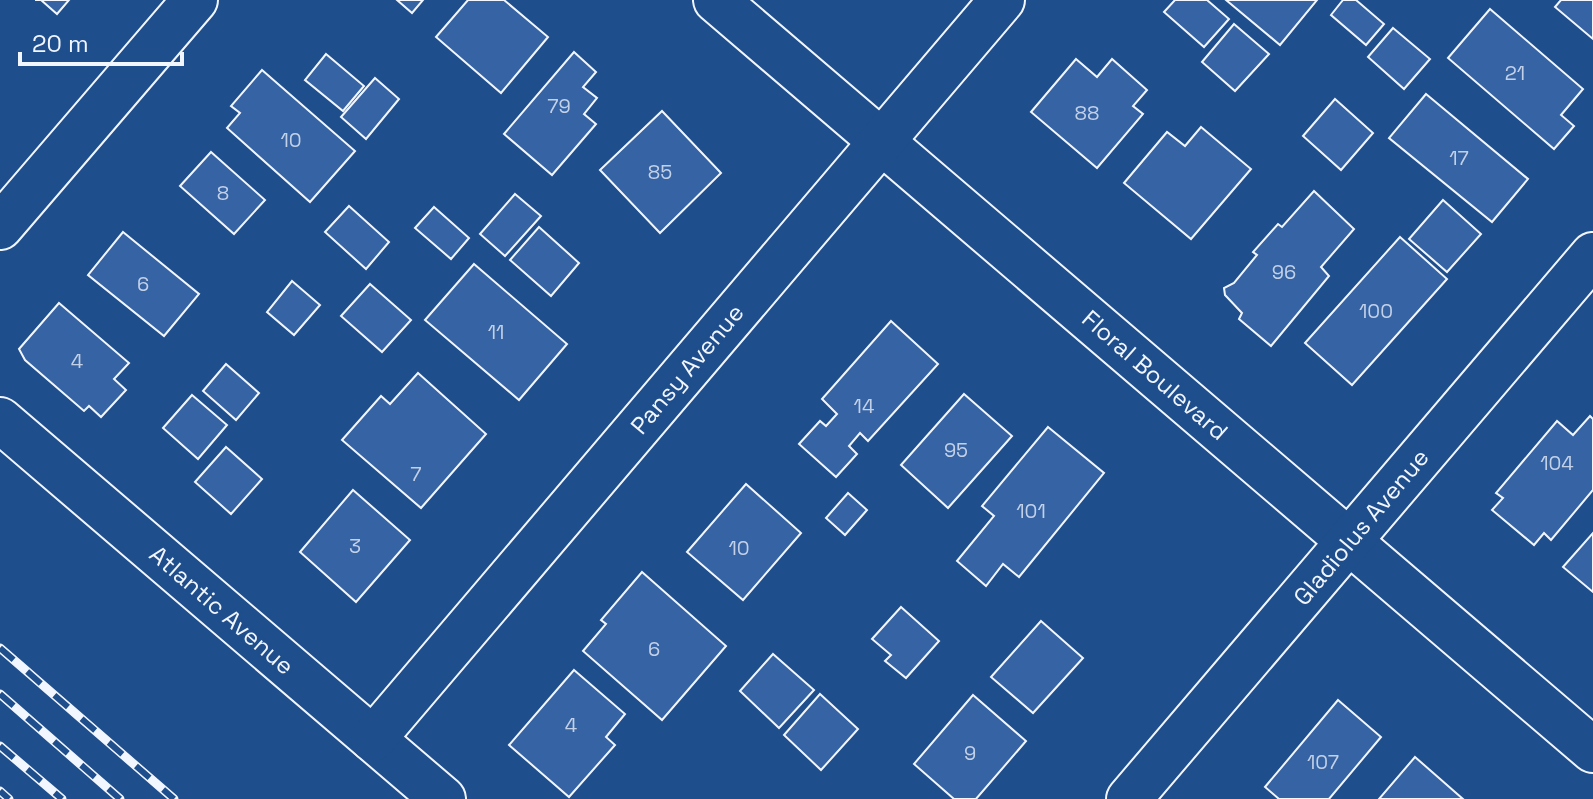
<svg xmlns="http://www.w3.org/2000/svg" width="1593" height="799" font-family="'Space Grotesk',sans-serif">
<rect width="100%" height="100%" fill="#1f4e8c"/>
<!-- building -->
<g fill="#3563a3" stroke="#f2f6ff" stroke-width="2">
<path d="M 35,0 L 69,0 L 57,14 L 41,0 Z"/>
<path d="M 397,0 L 423,0 L 412,13 Z"/>
<path d="M 468,0 L 504,0 L 548,37 L 501,93 L 436,37 Z"/>
<path d="M 1175,0 L 1207,0 L 1229,19 L 1204,47 L 1164,12 Z"/>
<path d="M 1226,0 L 1317,0 L 1280,45 Z"/>
<path d="M 1343,0 L 1356,0 L 1384,24 L 1366,45 L 1331,15 Z"/>
<path d="M 1561,0 L 1593,0 L 1593,39 L 1555,7 Z"/>
<path d="M 1490,9 L 1583,89 L 1561,115 L 1574,126 L 1554,149 L 1448,58 Z"/>
<path d="M 1234,24 L 1269,54 L 1235,91 L 1202,62 Z"/>
<path d="M 1393,28 L 1430,59 L 1404,89 L 1368,57 Z"/>
<path d="M 574,52 L 596,72 L 583,87 L 597,98 L 584,114 L 596,124 L 552,175 L 504,134 Z"/>
<path d="M 326,54 L 364,86 L 343,111 L 305,80 Z"/>
<path d="M 1076,59 L 1097,77 L 1112,59 L 1147,90 L 1133,106 L 1143,114 L 1097,168 L 1031,112 Z"/>
<path d="M 262,70 L 355,151 L 310,202 L 227,128 L 240,113 L 231,106 Z"/>
<path d="M 375,78 L 399,99 L 366,139 L 341,117 Z"/>
<path d="M 1426,94 L 1528,179 L 1492,222 L 1389,138 Z"/>
<path d="M 1335,99 L 1373,133 L 1341,170 L 1303,136 Z"/>
<path d="M 662,111 L 721,173 L 660,233 L 600,170 Z"/>
<path d="M 1201,127 L 1251,169 L 1191,239 L 1124,183 L 1167,132 L 1185,146 Z"/>
<path d="M 211,152 L 265,200 L 234,234 L 180,186 Z"/>
<path d="M 1314,191 L 1354,229 L 1321,267 L 1329,276 L 1271,346 L 1239,319 L 1242,313 L 1225,295 L 1224,288 L 1234,283 L 1257,255 L 1253,252 L 1278,224 L 1282,227 Z"/>
<path d="M 515,194 L 541,216 L 505,256 L 480,234 Z"/>
<path d="M 1443,200 L 1481,234 L 1447,272 L 1409,239 Z"/>
<path d="M 349,206 L 389,242 L 366,269 L 325,232 Z"/>
<path d="M 434,207 L 469,238 L 451,259 L 415,228 Z"/>
<path d="M 539,227 L 579,263 L 551,296 L 510,260 Z"/>
<path d="M 123,232 L 199,294 L 164,336 L 88,275 Z"/>
<path d="M 1400,237 L 1447,279 L 1352,385 L 1305,343 Z"/>
<path d="M 474,264 L 567,344 L 519,400 L 425,320 Z"/>
<path d="M 292,281 L 320,305 L 294,335 L 267,312 Z"/>
<path d="M 370,284 L 411,320 L 382,352 L 341,316 Z"/>
<path d="M 59,303 L 129,363 L 114,379 L 126,390 L 101,417 L 89,406 L 84,411 L 25,360 L 19,349 Z"/>
<path d="M 891,321 L 938,364 L 868,441 L 860,433 L 849,446 L 857,454 L 836,477 L 799,444 L 820,421 L 826,426 L 837,414 L 822,399 Z"/>
<path d="M 226,364 L 259,393 L 236,420 L 203,391 Z"/>
<path d="M 418,373 L 486,434 L 421,508 L 342,440 L 381,396 L 390,404 Z"/>
<path d="M 964,394 L 1012,436 L 948,508 L 901,465 Z"/>
<path d="M 192,395 L 227,425 L 198,459 L 163,428 Z"/>
<path d="M 1590,416 L 1593,419 L 1593,490 L 1551,540 L 1544,533 L 1534,545 L 1492,510 L 1503,498 L 1496,493 L 1557,421 L 1573,435 Z"/>
<path d="M 1048,427 L 1104,473 L 1019,577 L 1003,564 L 986,586 L 957,561 L 994,516 L 982,506 Z"/>
<path d="M 226,447 L 262,479 L 231,514 L 195,482 Z"/>
<path d="M 746,484 L 801,533 L 743,600 L 687,552 Z"/>
<path d="M 353,490 L 410,540 L 356,602 L 300,552 Z"/>
<path d="M 848,493 L 867,510 L 845,535 L 826,518 Z"/>
<path d="M 1593,533 L 1593,592 L 1563,567 Z"/>
<path d="M 642,572 L 726,646 L 662,720 L 583,651 L 606,624 L 601,620 Z"/>
<path d="M 901,607 L 939,641 L 906,678 L 885,661 L 891,655 L 872,639 Z"/>
<path d="M 1041,621 L 1083,658 L 1033,713 L 991,677 Z"/>
<path d="M 773,654 L 814,690 L 779,728 L 740,691 Z"/>
<path d="M 574,670 L 625,714 L 606,737 L 615,745 L 569,797 L 509,745 Z"/>
<path d="M 820,694 L 858,729 L 821,770 L 784,735 Z"/>
<path d="M 973,695 L 1026,741 L 976,799 L 954,799 L 914,764 Z"/>
<path d="M 1338,700 L 1381,737 L 1329,799 L 1279,799 L 1265,787 Z"/>
<path d="M 1415,757 L 1463,799 L 1379,799 Z"/>
</g>
<g fill="none" stroke-linecap="round" stroke-linejoin="round">
<defs>
<g id="minor">
<path d="M 716,0 L 1593,750"/>
<path d="M 0,227 L 195,0"/>
<path d="M 0,420 L 443,799"/>
<path d="M 373,739 L 1002,0"/>
<path d="M 1129,799 L 1593,255"/>
</g>
</defs>
<!-- minor casing -->
<use href="#minor" stroke="#f2f6ff" stroke-width="48"/>
<!-- minor -->
<use href="#minor" stroke="#1f4e8c" stroke-width="44"/>
<defs>
<g id="rail">
<path d="M 0,648 L 174,799"/>
<path d="M 0,694 L 120,799"/>
<path d="M 0,746 L 62,799"/>
<path d="M 0,791 L 9,799"/>
</g>
</defs>
<!-- rail casing -->
<use href="#rail" stroke="#f2f6ff" stroke-width="9"/>
<!-- rail -->
<use href="#rail" stroke="#1f4e8c" stroke-width="6" stroke-dasharray="18" stroke-linecap="butt"/>
</g>
<g text-anchor="middle" dominant-baseline="central" stroke-width="6" stroke-linejoin="round" paint-order="stroke">
<!-- number labels -->
<g font-size="20" fill="#c3d1e8">
<text x="1515" y="73">21</text>
<text x="559" y="106">79</text>
<text x="1087" y="113">88</text>
<text x="291" y="140">10</text>
<text x="1459" y="158">17</text>
<text x="660" y="172">85</text>
<text x="223" y="193">8</text>
<text x="1284" y="272">96</text>
<text x="143" y="284">6</text>
<text x="1376" y="311">100</text>
<text x="496" y="332">11</text>
<text x="77" y="361">4</text>
<text x="864" y="406">14</text>
<text x="956" y="450">95</text>
<text x="1557" y="463">104</text>
<text x="416" y="474">7</text>
<text x="1031" y="511">101</text>
<text x="355" y="546">3</text>
<text x="739" y="548">10</text>
<text x="654" y="649">6</text>
<text x="571" y="725">4</text>
<text x="970" y="753">9</text>
<text x="1323" y="762">107</text>
</g>
<!-- street labels -->
<g font-size="24" fill="#f2f6ff" stroke="#1f4e8c">
<text transform="translate(687 369) rotate(-50)">Pansy Avenue</text>
<text transform="translate(1155 375) rotate(41)">Floral Boulevard</text>
<text transform="translate(1361 527) rotate(-50)">Gladiolus Avenue</text>
<text transform="translate(222 610) rotate(41)">Atlantic Avenue</text>
</g>
</g>
<!-- scale -->
<path d="M20 52v12h162v-12" fill="none" stroke="#f2f6ff" stroke-width="4"/>
<text x="32" y="52" font-size="24" fill="#f2f6ff" stroke="#1f4e8c" stroke-width="6" paint-order="stroke">20 m</text>
</svg>
